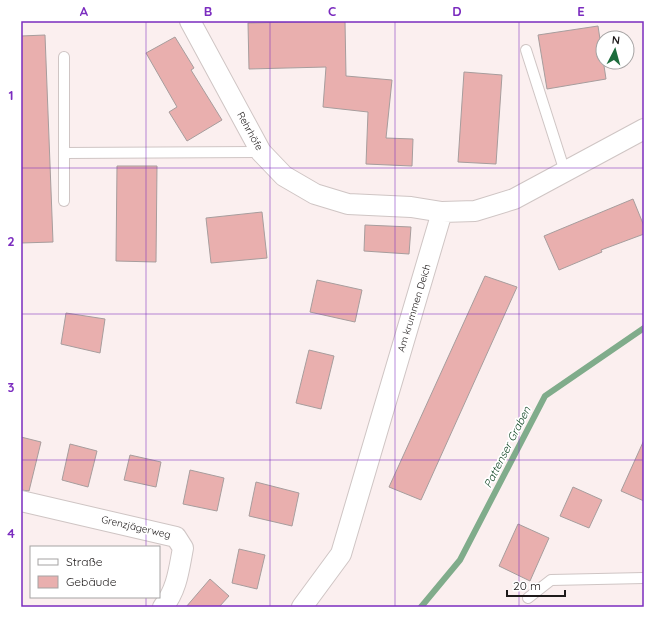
<svg xmlns="http://www.w3.org/2000/svg" width="665" height="628" font-family="Quicksand,sans-serif">
<rect width="100%" height="100%" fill="#fbefef"/>
<g fill="none" stroke-linecap="round" stroke-linejoin="round">
<!-- stream -->
<path stroke="#80ac8b" stroke-width="6" d="M 421,607 L 460,560 L 545,396 L 644,328"/>
</g>
<!-- building -->
<g fill="#e9afae" stroke="#a79d9d">
<path d="M 345,21 L 346,76 L 392,80 L 386,138 L 413,139 L 412,166 L 366,164 L 368,112 L 323,107 L 326,67 L 249,69 L 248,23 Z"/>
<path d="M 598,26 L 606,79 L 547,89 L 538,35 Z"/>
<path d="M 45,35 L 53,242 L 21,243 L 21,36 Z"/>
<path d="M 175,37 L 194,68 L 191,70 L 222,120 L 187,141 L 169,112 L 177,107 L 146,53 Z"/>
<path d="M 464,72 L 502,75 L 496,164 L 458,162 Z"/>
<path d="M 117,166 L 157,166 L 156,262 L 116,261 Z"/>
<path d="M 633,199 L 644,226 L 644,234 L 601,250 L 602,252 L 559,270 L 544,236 Z"/>
<path d="M 262,212 L 267,258 L 211,263 L 206,218 Z"/>
<path d="M 365,225 L 411,227 L 409,254 L 364,251 Z"/>
<path d="M 485,276 L 517,287 L 421,500 L 389,487 Z"/>
<path d="M 317,280 L 362,290 L 355,322 L 310,312 Z"/>
<path d="M 66,313 L 105,319 L 100,353 L 61,344 Z"/>
<path d="M 309,350 L 334,356 L 321,409 L 296,403 Z"/>
<path d="M 21,437 L 41,442 L 29,491 L 21,490 Z"/>
<path d="M 644,440 L 644,501 L 621,491 Z"/>
<path d="M 70,444 L 97,451 L 88,487 L 62,480 Z"/>
<path d="M 130,455 L 161,462 L 156,487 L 124,480 Z"/>
<path d="M 190,470 L 224,478 L 217,511 L 183,504 Z"/>
<path d="M 256,482 L 299,493 L 292,526 L 249,516 Z"/>
<path d="M 573,487 L 602,500 L 589,528 L 560,516 Z"/>
<path d="M 518,524 L 549,538 L 530,581 L 499,566 Z"/>
<path d="M 239,549 L 265,555 L 257,589 L 232,583 Z"/>
<path d="M 210,579 L 229,596 L 219,607 L 186,607 Z"/>
</g>
<g fill="none" stroke-linecap="round" stroke-linejoin="round">
<defs>
<g id="lane">
<path d="M 526,50 L 565,172"/>
<path d="M 64,153 L 261,152"/>
<path d="M 64,201 L 64,57"/>
<path d="M 528,598 L 551,580 L 644,578"/>
</g>
<g id="street">
<path d="M 190,21 L 261,152 L 284,176 L 315,194 L 348,204 L 411,207 L 442,212"/>
<path d="M 21,501 L 176,537 L 183,548 C 179,569 177,590 163,607"/>
<path d="M 302,607 L 341,554 L 442,212 L 475,211 L 514,199 L 644,129"/>
</g>
</defs>
<!-- lane casing -->
<use href="#lane" stroke="#cfc5c4" stroke-width="12"/>
<!-- street casing -->
<use href="#street" stroke="#cfc5c4" stroke-width="22"/>
<!-- lane -->
<use href="#lane" stroke="#fff" stroke-width="10"/>
<!-- street -->
<use href="#street" stroke="#fff" stroke-width="20"/>
</g>
<!-- grid -->
<path fill="none" stroke="#7b2cbf" stroke-width="1" stroke-opacity="0.55" d="M 146,21 L 146,547M 270,21 L 270,607M 395,21 L 395,607M 519,21 L 519,607M 21,168 L 644,168M 21,314 L 644,314M 21,460 L 644,460M 146,597 L 146,607"/>
<g text-anchor="middle" dominant-baseline="central" stroke-width="3.5" stroke-linejoin="round" paint-order="stroke">
<!-- street labels -->
<g font-size="10" fill="#1e1a1a" stroke="#fff">
<text transform="translate(250 131) rotate(61)">Rehrhöfe</text>
<text transform="translate(414 308) rotate(-73)">Am krummen Deich</text>
<text transform="translate(136 527) rotate(13)">Grenzjägerweg</text>
</g>
<!-- water labels -->
<g font-size="11" font-style="italic" fill="#144827" stroke="#fff">
<text transform="translate(507 447) rotate(-63)">Pattenser Graben</text>
</g>
</g>
<!-- border -->
<rect width="665" height="628" fill="none" stroke="#ffffff" stroke-width="44"/>
<!-- legend -->
<rect x="30" y="546" width="130" height="52" fill="#ffffff" stroke="#a5a3a3"/>
<rect x="38" y="559" width="20" height="6" fill="#ffffff" stroke="#a5a3a3"/>
<text x="66" y="566" font-size="12" fill="#1e1a1a">Straße</text>
<rect x="38" y="576" width="20" height="12" fill="#e9afae" stroke="#a5a3a3"/>
<text x="66" y="586" font-size="12" fill="#1e1a1a">Gebäude</text>
<!-- north arrow -->
<g transform="translate(615 50) rotate(6)"><circle r="19" fill="#ffffff" stroke="#a5a3a3"/>
<path d="M0-3L7 15L0 10L-7 15Z" fill="#1d6c3c"/>
<text y="-6" font-size="11" font-weight="bold" text-anchor="middle" fill="#1e1a1a">N</text>
</g>
<!-- scale -->
<path d="M507 590v6h58v-6" fill="none" stroke="#1e1a1a" stroke-width="2"/>
<text x="513" y="590" font-size="12" fill="#1e1a1a" stroke="#ffffff" stroke-width="3" paint-order="stroke">20 m</text>
<rect x="22" y="22" width="621" height="584" fill="none" stroke="#7b2cbf" stroke-width="1.5"/>
<g font-size="13" text-anchor="middle" font-weight="bold" fill="#7b2cbf">
<text x="84" y="16">A</text>
<text x="208" y="16">B</text>
<text x="332" y="16">C</text>
<text x="457" y="16">D</text>
<text x="581" y="16">E</text>
<text x="11" y="100">1</text>
<text x="11" y="246">2</text>
<text x="11" y="392">3</text>
<text x="11" y="538">4</text>
</g>
</svg>
